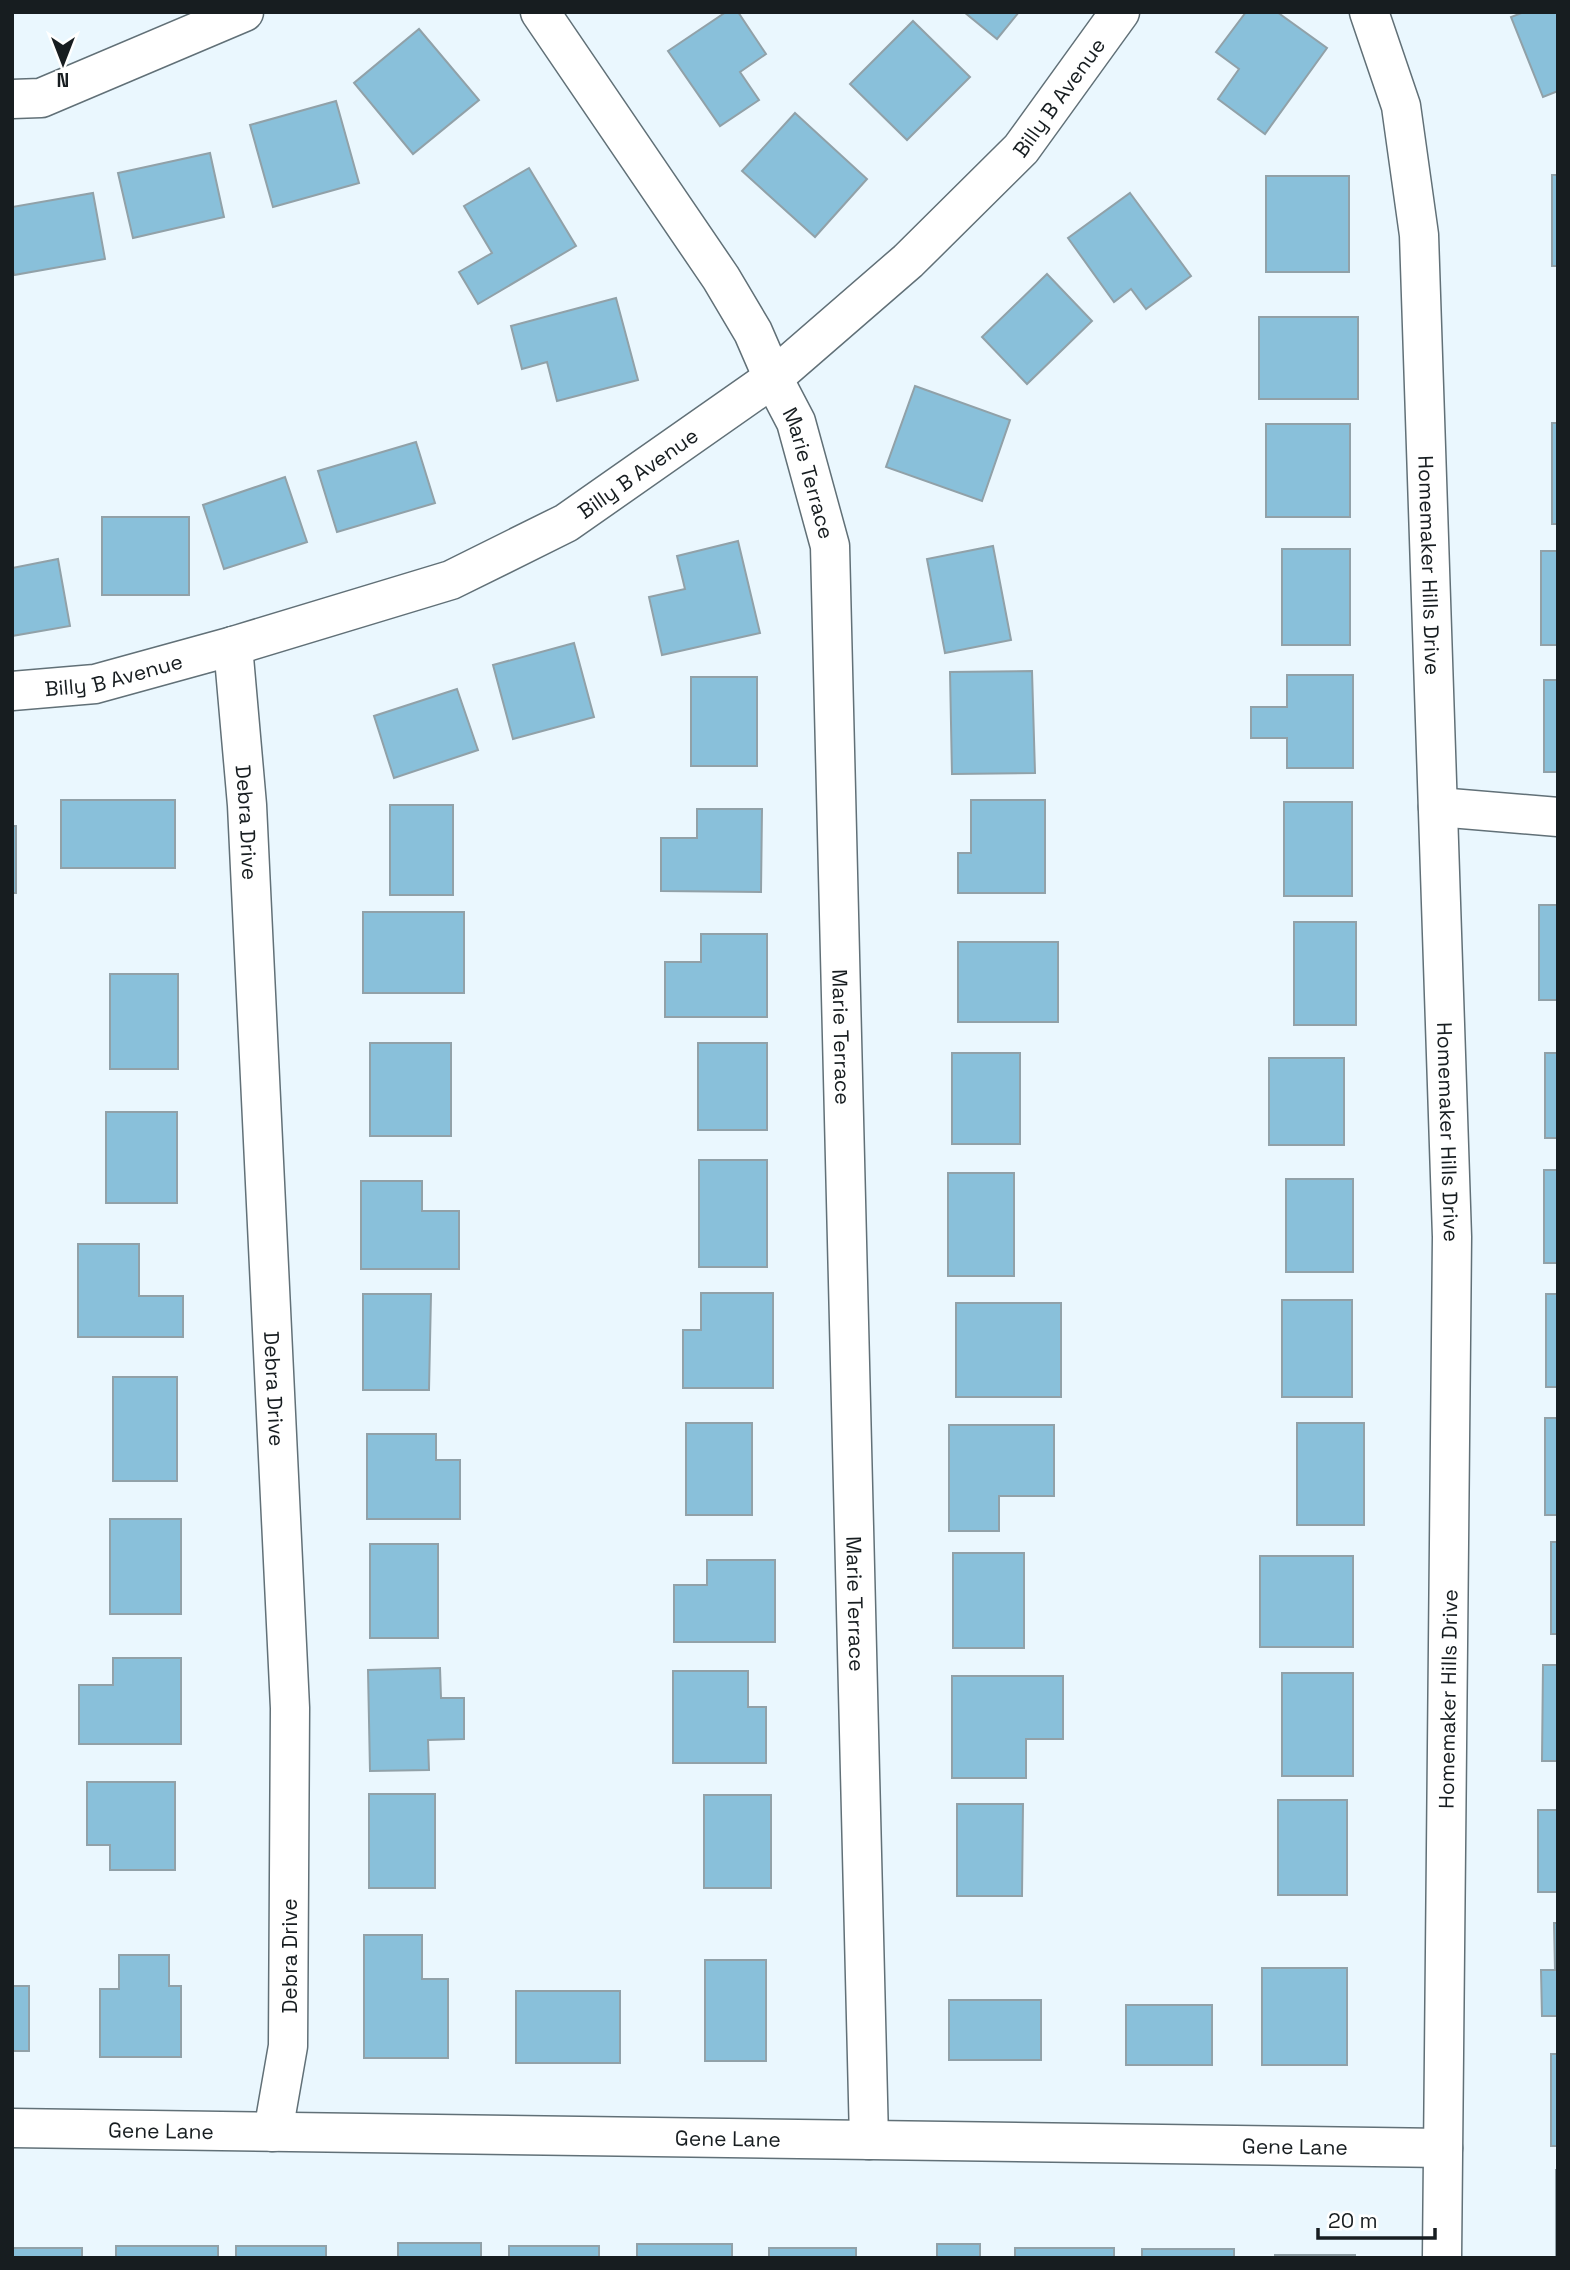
<svg xmlns="http://www.w3.org/2000/svg" width="1570" height="2270" font-family="'Space Grotesk',sans-serif">
<rect width="100%" height="100%" fill="#eaf7fe"/>
<!-- building -->
<g fill="#89c0da" stroke="#91a1a8" stroke-width="2">
<path d="M 726,12 L 738,12 L 766,54 L 740,72 L 759,100 L 720,126 L 668,51 Z"/>
<path d="M 964,12 L 1019,12 L 997,39 Z"/>
<path d="M 1246,12 L 1277,12 L 1327,48 L 1265,134 L 1218,99 L 1239,69 L 1216,52 Z"/>
<path d="M 1524,12 L 1558,12 L 1558,91 L 1543,97 L 1511,17 Z"/>
<path d="M 913,21 L 970,77 L 907,140 L 850,84 Z"/>
<path d="M 419,29 L 479,100 L 413,154 L 354,83 Z"/>
<path d="M 336,101 L 359,183 L 273,207 L 250,125 Z"/>
<path d="M 795,113 L 867,179 L 815,237 L 742,171 Z"/>
<path d="M 210,153 L 224,217 L 133,238 L 118,173 Z"/>
<path d="M 529,168 L 576,246 L 478,304 L 459,272 L 492,253 L 464,206 Z"/>
<rect x="1552" y="175" width="6" height="91"/>
<rect x="1266" y="176" width="83" height="96"/>
<path d="M 93,193 L 105,259 L 14,275 L 12,265 L 12,207 Z"/>
<path d="M 1130,193 L 1191,276 L 1146,309 L 1131,289 L 1114,302 L 1068,238 Z"/>
<path d="M 1047,274 L 1092,321 L 1027,384 L 982,337 Z"/>
<path d="M 616,298 L 638,380 L 557,401 L 547,362 L 522,369 L 511,326 Z"/>
<rect x="1259" y="317" width="99" height="82"/>
<path d="M 915,386 L 1010,420 L 982,501 L 886,467 Z"/>
<rect x="1552" y="423" width="6" height="101"/>
<rect x="1266" y="424" width="84" height="93"/>
<path d="M 416,442 L 435,503 L 337,532 L 318,471 Z"/>
<path d="M 285,477 L 307,542 L 224,569 L 203,505 Z"/>
<rect x="102" y="517" width="87" height="78"/>
<path d="M 738,541 L 760,633 L 662,655 L 649,597 L 685,589 L 677,556 Z"/>
<path d="M 993,546 L 1011,640 L 945,653 L 927,559 Z"/>
<rect x="1282" y="549" width="68" height="96"/>
<rect x="1541" y="551" width="17" height="94"/>
<path d="M 58,559 L 70,626 L 12,636 L 12,568 Z"/>
<path d="M 574,643 L 594,717 L 513,739 L 493,665 Z"/>
<path d="M 1032,671 L 1035,773 L 952,774 L 950,672 Z"/>
<path d="M 1287,675 L 1353,675 L 1353,768 L 1287,768 L 1287,738 L 1251,738 L 1251,707 L 1287,707 Z"/>
<rect x="691" y="677" width="66" height="89"/>
<rect x="1544" y="680" width="14" height="92"/>
<path d="M 457,689 L 478,750 L 394,778 L 374,716 Z"/>
<rect x="61" y="800" width="114" height="68"/>
<path d="M 971,800 L 1045,800 L 1045,893 L 958,893 L 958,853 L 971,853 Z"/>
<rect x="1284" y="802" width="68" height="94"/>
<rect x="390" y="805" width="63" height="90"/>
<path d="M 697,809 L 762,809 L 761,892 L 661,891 L 661,838 L 697,838 Z"/>
<rect x="12" y="826" width="4" height="67"/>
<rect x="1539" y="905" width="19" height="95"/>
<rect x="363" y="912" width="101" height="81"/>
<rect x="1294" y="922" width="62" height="103"/>
<path d="M 701,934 L 767,934 L 767,1017 L 665,1017 L 665,962 L 701,962 Z"/>
<rect x="958" y="942" width="100" height="80"/>
<rect x="110" y="974" width="68" height="95"/>
<rect x="370" y="1043" width="81" height="93"/>
<rect x="698" y="1043" width="69" height="87"/>
<rect x="952" y="1053" width="68" height="91"/>
<rect x="1545" y="1053" width="13" height="85"/>
<rect x="1269" y="1058" width="75" height="87"/>
<rect x="106" y="1112" width="71" height="91"/>
<rect x="699" y="1160" width="68" height="107"/>
<rect x="1544" y="1170" width="14" height="93"/>
<rect x="948" y="1173" width="66" height="103"/>
<rect x="1286" y="1179" width="67" height="93"/>
<path d="M 361,1181 L 422,1181 L 422,1211 L 459,1211 L 459,1269 L 361,1269 Z"/>
<path d="M 78,1244 L 139,1244 L 139,1296 L 183,1296 L 183,1337 L 78,1337 Z"/>
<path d="M 701,1293 L 773,1293 L 773,1388 L 683,1388 L 683,1330 L 701,1330 Z"/>
<path d="M 363,1294 L 431,1294 L 429,1390 L 363,1390 Z"/>
<rect x="1546" y="1294" width="12" height="93"/>
<rect x="1282" y="1300" width="70" height="97"/>
<rect x="956" y="1303" width="105" height="94"/>
<rect x="113" y="1377" width="64" height="104"/>
<rect x="1545" y="1418" width="13" height="97"/>
<rect x="686" y="1423" width="66" height="92"/>
<rect x="1297" y="1423" width="67" height="102"/>
<path d="M 949,1425 L 1054,1425 L 1054,1496 L 999,1496 L 999,1531 L 949,1531 Z"/>
<path d="M 367,1434 L 436,1434 L 436,1460 L 460,1460 L 460,1519 L 367,1519 Z"/>
<rect x="110" y="1519" width="71" height="95"/>
<rect x="1551" y="1542" width="7" height="92"/>
<rect x="370" y="1544" width="68" height="94"/>
<rect x="953" y="1553" width="71" height="95"/>
<rect x="1260" y="1556" width="93" height="91"/>
<path d="M 707,1560 L 775,1560 L 775,1642 L 674,1642 L 674,1585 L 707,1585 Z"/>
<path d="M 113,1658 L 181,1658 L 181,1744 L 79,1744 L 79,1685 L 113,1685 Z"/>
<path d="M 1543,1665 L 1558,1665 L 1558,1761 L 1542,1761 Z"/>
<path d="M 440,1668 L 441,1698 L 464,1698 L 464,1739 L 428,1740 L 429,1770 L 370,1771 L 368,1670 Z"/>
<path d="M 673,1671 L 748,1671 L 748,1707 L 766,1707 L 766,1763 L 673,1763 Z"/>
<rect x="1282" y="1673" width="71" height="103"/>
<path d="M 952,1676 L 1063,1676 L 1063,1739 L 1026,1739 L 1026,1778 L 952,1778 Z"/>
<path d="M 87,1782 L 175,1782 L 175,1870 L 110,1870 L 110,1845 L 87,1845 Z"/>
<rect x="369" y="1794" width="66" height="94"/>
<rect x="704" y="1795" width="67" height="93"/>
<rect x="1278" y="1800" width="69" height="95"/>
<path d="M 957,1804 L 1023,1804 L 1022,1896 L 957,1896 Z"/>
<rect x="1538" y="1810" width="20" height="82"/>
<path d="M 1554,1923 L 1558,1923 L 1558,2016 L 1542,2016 L 1541,1970 L 1555,1970 Z"/>
<path d="M 364,1935 L 422,1935 L 422,1979 L 448,1979 L 448,2058 L 364,2058 Z"/>
<path d="M 119,1955 L 169,1955 L 169,1986 L 181,1986 L 181,2057 L 100,2057 L 100,1989 L 119,1989 Z"/>
<rect x="705" y="1960" width="61" height="101"/>
<rect x="1262" y="1968" width="85" height="97"/>
<rect x="12" y="1986" width="17" height="65"/>
<rect x="516" y="1991" width="104" height="72"/>
<rect x="949" y="2000" width="92" height="60"/>
<rect x="1126" y="2005" width="86" height="60"/>
<rect x="1551" y="2054" width="7" height="92"/>
<rect x="1556" y="2170" width="2" height="88"/>
<rect x="398" y="2243" width="83" height="15"/>
<rect x="637" y="2244" width="95" height="14"/>
<rect x="937" y="2244" width="43" height="14"/>
<rect x="116" y="2246" width="102" height="12"/>
<rect x="236" y="2246" width="90" height="12"/>
<rect x="509" y="2246" width="90" height="12"/>
<rect x="12" y="2248" width="70" height="10"/>
<rect x="769" y="2248" width="87" height="10"/>
<rect x="1015" y="2248" width="99" height="10"/>
<rect x="1142" y="2249" width="92" height="9"/>
<rect x="1275" y="2255" width="80" height="3"/>
</g>
<g fill="none" stroke-linecap="round" stroke-linejoin="round">
<defs>
<g id="minor">
<path id="s1" d="M 540,12 L 721,278 L 753,332 L 773,378 L 796,422 L 830,546 L 869,2140"/>
<path id="s2" d="M 1369,12 L 1401,106 L 1419,235 L 1452,1237 L 1442,2258"/>
<path d="M 12,99 L 41,98 L 244,12"/>
<path id="s3" d="M 233,646 L 247,805 L 290,1708 L 288,2046 L 273,2132"/>
<path id="s4" d="M 12,691 L 95,684 L 233,646 L 451,580 L 566,523 L 773,378 L 908,261 L 1021,149 L 1120,12"/>
<path d="M 1438,807 L 1558,817"/>
<path id="s5" d="M 12,2128 L 1443,2148"/>
</g>
</defs>
<!-- minor casing -->
<use href="#minor" stroke="#617077" stroke-width="41"/>
<!-- minor -->
<use href="#minor" stroke="#fff" stroke-width="38"/>
</g>
<g text-anchor="middle" dominant-baseline="central" stroke-width="6" stroke-linejoin="round" paint-order="stroke">
<!-- street labels -->
<g font-size="21" fill="#171d20" stroke="#fff">
<text stroke="none"><textPath href="#s4" startOffset="1237">Billy B Avenue</textPath></text>
<text stroke="none"><textPath href="#s4" startOffset="670">Billy B Avenue</textPath></text>
<text stroke="none"><textPath href="#s1" startOffset="537">Marie Terrace</textPath></text>
<text stroke="none"><textPath href="#s2" startOffset="560">Homemaker Hills Drive</textPath></text>
<text stroke="none"><textPath href="#s4" startOffset="103">Billy B Avenue</textPath></text>
<text stroke="none"><textPath href="#s3" startOffset="177">Debra Drive</textPath></text>
<text stroke="none"><textPath href="#s1" startOffset="1104">Marie Terrace</textPath></text>
<text stroke="none"><textPath href="#s2" startOffset="1127">Homemaker Hills Drive</textPath></text>
<text stroke="none"><textPath href="#s3" startOffset="744">Debra Drive</textPath></text>
<text stroke="none"><textPath href="#s1" startOffset="1671">Marie Terrace</textPath></text>
<text transform="translate(1448 1699) rotate(-89)">Homemaker Hills Drive</text>
<text transform="translate(289 1956) rotate(-90)">Debra Drive</text>
<text stroke="none"><textPath href="#s5" startOffset="149">Gene Lane</textPath></text>
<text stroke="none"><textPath href="#s5" startOffset="716">Gene Lane</textPath></text>
<text stroke="none"><textPath href="#s5" startOffset="1283">Gene Lane</textPath></text>
</g>
</g>
<!-- border -->
<rect width="1570" height="2270" fill="none" stroke="#171d20" stroke-width="28"/>
<!-- north arrow -->
<g transform="translate(63 63) rotate(180)" stroke="#ffffff" stroke-width="5" paint-order="stroke">
<path d="M0-5L12 26L0 18L-12 26Z" fill="#171d20"/>
<text y="-10" font-size="19" font-weight="bold" text-anchor="middle" fill="#171d20">N</text>
</g>
<!-- scale -->
<path d="M1318 2228v10h117v-10" fill="none" stroke="#171d20" stroke-width="3.5"/>
<text x="1328" y="2228" font-size="21" fill="#171d20" stroke="#ffffff" stroke-width="5" paint-order="stroke">20 m</text>
</svg>
